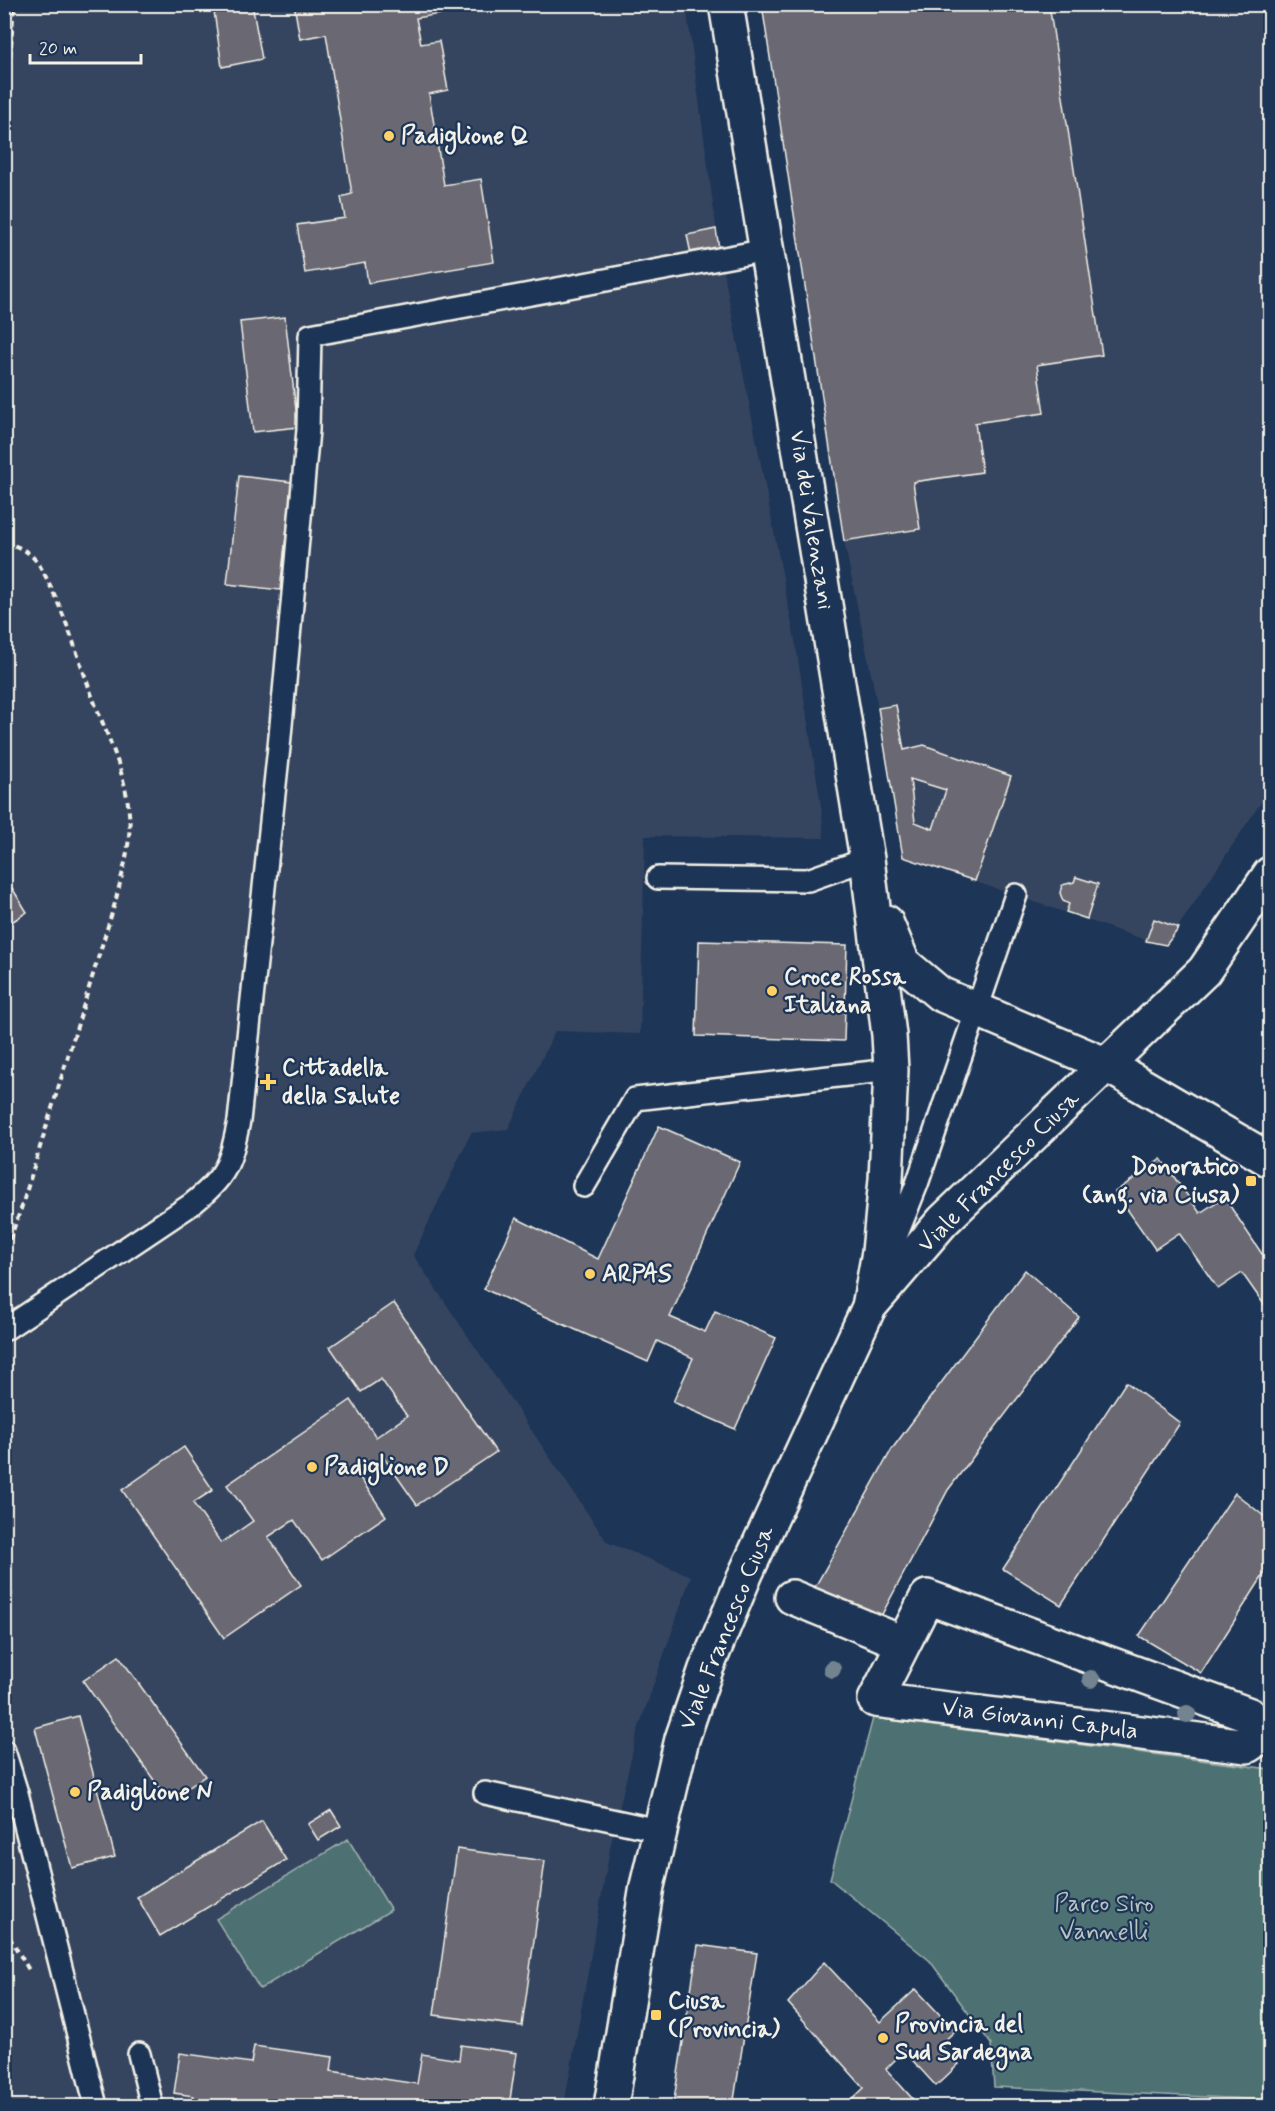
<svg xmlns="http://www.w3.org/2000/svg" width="1275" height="2111" font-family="Mynerve,sans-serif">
<rect width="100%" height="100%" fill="#1d3557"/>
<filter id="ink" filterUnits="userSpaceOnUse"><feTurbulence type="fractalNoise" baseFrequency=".0167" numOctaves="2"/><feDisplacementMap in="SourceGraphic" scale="12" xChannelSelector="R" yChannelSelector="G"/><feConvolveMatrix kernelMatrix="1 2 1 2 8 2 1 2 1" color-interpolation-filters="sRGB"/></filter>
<g filter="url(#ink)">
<!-- built -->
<g fill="#34455f">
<path d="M 5,5 L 686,5 L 719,248 L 795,640 L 821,806 L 824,838 L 645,836 L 640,1034 L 555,1031 L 508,1129 L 471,1133 L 413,1255 L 607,1542 L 691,1576 L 637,1733 L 611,1843 L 564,2106 L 5,2106 Z"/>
<path d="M 762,5 L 1270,5 L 1270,789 L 1166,945 L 1163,946 L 903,857 L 878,708 L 844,541 Z"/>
</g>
<!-- green -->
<g fill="#4d7172" stroke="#a0b1ad" stroke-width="1.5">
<path d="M 873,1718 L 1270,1769 L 1270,2100 L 994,2087 L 991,2044 L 930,1961 L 830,1879 Z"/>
<path d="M 348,1839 L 391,1910 L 260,1989 L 216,1919 Z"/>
</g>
<!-- building -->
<g fill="#6a6973" stroke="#f4f1e8" stroke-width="1.5" fill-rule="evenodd">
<path d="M 213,4 L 252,4 L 262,59 L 222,67 Z"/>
<path d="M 294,4 L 452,4 L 453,12 L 416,18 L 421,44 L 439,41 L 448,90 L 429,94 L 444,185 L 481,179 L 494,262 L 368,283 L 365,263 L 305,273 L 297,225 L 345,218 L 341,197 L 352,194 L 326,34 L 300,39 Z"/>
<path d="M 1049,4 L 1102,355 L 1037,365 L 1044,413 L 975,423 L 982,472 L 913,482 L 920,529 L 844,541 L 762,5 Z"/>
<path d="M 716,229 L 719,248 L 691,254 L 687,235 Z"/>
<path d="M 285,317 L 298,427 L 253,432 L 240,322 Z"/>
<path d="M 239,476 L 292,482 L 280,590 L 227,584 Z"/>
<path d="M 896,705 L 904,750 L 924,745 L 1011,776 L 975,881 L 903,857 L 878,708 ZM 910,779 L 946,790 L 933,829 L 915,822 Z"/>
<path d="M 1076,877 L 1098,884 L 1087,919 L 1066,912 L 1069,904 L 1063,901 L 1060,893 L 1062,885 L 1074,882 Z"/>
<path d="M 12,888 L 27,912 L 4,927 L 4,894 Z"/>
<path d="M 1154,919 L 1179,928 L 1166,945 L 1146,941 Z"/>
<path d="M 699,941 L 847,945 L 844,1041 L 696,1036 Z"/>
<path d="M 659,1126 L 740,1162 L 670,1317 L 705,1332 L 715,1311 L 776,1338 L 735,1429 L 673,1402 L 693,1358 L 657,1341 L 648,1362 L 484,1289 L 516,1218 L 598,1259 Z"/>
<path d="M 1161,1159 L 1200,1213 L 1224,1197 L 1262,1254 L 1270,1249 L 1270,1313 L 1242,1273 L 1218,1289 L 1179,1233 L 1155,1249 L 1115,1192 Z"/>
<path d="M 1025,1270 L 1079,1317 L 948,1490 L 880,1618 L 814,1589 L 892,1449 Z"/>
<path d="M 394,1303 L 496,1452 L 417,1505 L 384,1458 L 358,1475 L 386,1516 L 322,1560 L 294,1520 L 268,1537 L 301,1585 L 224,1638 L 122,1490 L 184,1447 L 213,1490 L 193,1503 L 221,1543 L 253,1521 L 227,1485 L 351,1400 L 376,1437 L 407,1416 L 381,1379 L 361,1392 L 330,1347 Z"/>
<path d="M 1126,1382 L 1180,1423 L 1061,1605 L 1003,1569 Z"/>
<path d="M 1235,1493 L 1270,1521 L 1270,1565 L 1201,1673 L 1139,1636 Z"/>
<path d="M 119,1656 L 205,1776 L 169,1801 L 83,1681 Z"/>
<path d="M 78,1716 L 115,1857 L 72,1868 L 35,1728 Z"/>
<path d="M 331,1810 L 341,1826 L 318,1840 L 308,1824 Z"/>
<path d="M 262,1821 L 286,1860 L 160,1936 L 137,1897 Z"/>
<path d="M 457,1849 L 545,1861 L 522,2026 L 434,2015 Z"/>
<path d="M 698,1945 L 757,1953 L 733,2106 L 673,2106 Z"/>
<path d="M 824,1962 L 880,2022 L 916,1989 L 955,2031 L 940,2045 L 959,2064 L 936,2086 L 904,2051 L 886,2069 L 919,2106 L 845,2106 L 864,2088 L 788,2003 Z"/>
<path d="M 461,2045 L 517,2053 L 509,2106 L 192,2106 L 194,2096 L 174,2093 L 180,2053 L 251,2063 L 254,2046 L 333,2057 L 331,2071 L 417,2084 L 422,2054 L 459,2060 Z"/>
</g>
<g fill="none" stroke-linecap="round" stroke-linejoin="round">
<defs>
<g id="service">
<path d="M 658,878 L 808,880 L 867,859"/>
<path d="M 584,1186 L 635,1099 L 891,1070"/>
<path d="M 887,1259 L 917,1184 L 1016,895"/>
<path d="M 4,1330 L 192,1204 C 227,1176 230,1164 239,1121 L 279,747 L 308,430 L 310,335 L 767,250"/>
<path d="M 4,1751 L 17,1793 L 96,2106"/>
<path d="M 485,1793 L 658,1830"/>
<path d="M 139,2054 L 152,2106"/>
</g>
<path id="pedestrian" d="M 792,1597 L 903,1643"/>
<path id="minor" d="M 1265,1734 L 1247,1746 L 875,1700 L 927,1597 L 1250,1715 L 1265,1734 L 1270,1736"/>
<g id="tertiary">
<path d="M 886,922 L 903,963 L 940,994 L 1107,1065 L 1270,1160"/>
<path d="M 869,1307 L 943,1221 L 1204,971 L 1270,874"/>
<path d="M 611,2106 L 647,1886 L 682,1739 L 706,1669 L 746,1573 L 869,1307 L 879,1252 L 886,1179 L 891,1070 L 889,1035 L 867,859 L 726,4"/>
</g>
</defs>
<!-- service casing -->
<use href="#service" stroke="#f4f1e8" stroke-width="26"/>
<!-- pedestrian casing -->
<use href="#pedestrian" stroke="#f4f1e8" stroke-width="38"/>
<!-- minor casing -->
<use href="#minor" stroke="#f4f1e8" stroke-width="38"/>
<!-- tertiary casing -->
<use href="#tertiary" stroke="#f4f1e8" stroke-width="38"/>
<!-- path -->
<g stroke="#f4f1e8" stroke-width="4" stroke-dasharray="6 4.5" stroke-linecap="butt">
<path d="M 4,140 L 14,4"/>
<path d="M 4,544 C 19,544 34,555 41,568 C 63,607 77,654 92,696 C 106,733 126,773 129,813 C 132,844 122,874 115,903 L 21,1209 L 4,1255"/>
<path d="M 4,1559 L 11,1596 L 4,1607"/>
<path d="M 4,1928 L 29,1970"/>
</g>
<!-- service -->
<use href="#service" stroke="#1d3557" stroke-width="21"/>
<!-- pedestrian -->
<use href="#pedestrian" stroke="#1d3557" stroke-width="33"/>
<!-- minor -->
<use href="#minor" stroke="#1d3557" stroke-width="33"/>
<!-- tertiary -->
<use href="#tertiary" stroke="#1d3557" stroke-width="33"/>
</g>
<!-- trees -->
<g fill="#738490">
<circle cx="832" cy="1669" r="9"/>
<circle cx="1091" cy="1679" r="9"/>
<circle cx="1187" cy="1714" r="9"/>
</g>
</g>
<!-- markers -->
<g fill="#ffd166" stroke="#1d3557" stroke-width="2">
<circle cx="389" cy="136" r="6"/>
<circle cx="772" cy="991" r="6"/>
<path d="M265 1073h6v6h6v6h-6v6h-6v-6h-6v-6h6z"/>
<rect x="1245" y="1175" width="12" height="12" rx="3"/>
<circle cx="590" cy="1274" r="6"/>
<circle cx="312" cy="1467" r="6"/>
<circle cx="75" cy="1792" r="6"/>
<rect x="650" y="2009" width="12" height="12" rx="3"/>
<circle cx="883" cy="2038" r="6"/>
</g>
<g text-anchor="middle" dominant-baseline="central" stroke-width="4.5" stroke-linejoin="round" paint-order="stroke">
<!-- poi labels -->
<g font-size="24" font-weight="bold" fill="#f4f1e8" stroke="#1d3557" text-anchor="start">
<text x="401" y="136">Padiglione Q</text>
<text x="784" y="977">Croce Rossa<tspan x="784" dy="28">Italiana</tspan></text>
<text x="282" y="1068">Cittadella<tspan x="282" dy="28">della Salute</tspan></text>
<text x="1239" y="1167" text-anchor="end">Donoratico<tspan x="1239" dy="28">(ang. via Ciusa)</tspan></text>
<text x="602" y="1274">ARPAS</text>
<text x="324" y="1467">Padiglione D</text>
<text x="87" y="1792">Padiglione N</text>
<text x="668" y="2001">Ciusa<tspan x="668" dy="28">(Provincia)</tspan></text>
<text x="895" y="2024">Provincia del<tspan x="895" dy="28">Sud Sardegna</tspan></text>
</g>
<!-- street labels -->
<g font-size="24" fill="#f4f1e8" stroke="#1d3557">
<text transform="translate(811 520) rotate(81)">Via dei Valenzani</text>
<text transform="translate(999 1172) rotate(-45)">Viale Francesco Ciusa</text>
<text transform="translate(727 1628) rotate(-68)">Viale Francesco Ciusa</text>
<text transform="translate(1040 1720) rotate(7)">Via Giovanni Capula</text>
</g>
<!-- park labels -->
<g font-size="24" fill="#bac4bf" stroke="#1d3557">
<text x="1104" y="1904">Parco Siro<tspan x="1104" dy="28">Vannelli</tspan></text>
</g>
</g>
<!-- margin -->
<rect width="1275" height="2111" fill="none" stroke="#1d3557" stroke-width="24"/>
<rect x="12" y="12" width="1251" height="2087" fill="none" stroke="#f4f1e8" stroke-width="2" filter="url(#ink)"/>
<!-- scale -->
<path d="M30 54v9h111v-9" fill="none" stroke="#f4f1e8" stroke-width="3"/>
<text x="39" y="54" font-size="18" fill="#f4f1e8" stroke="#1d3557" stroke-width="4.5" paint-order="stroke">20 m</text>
</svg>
